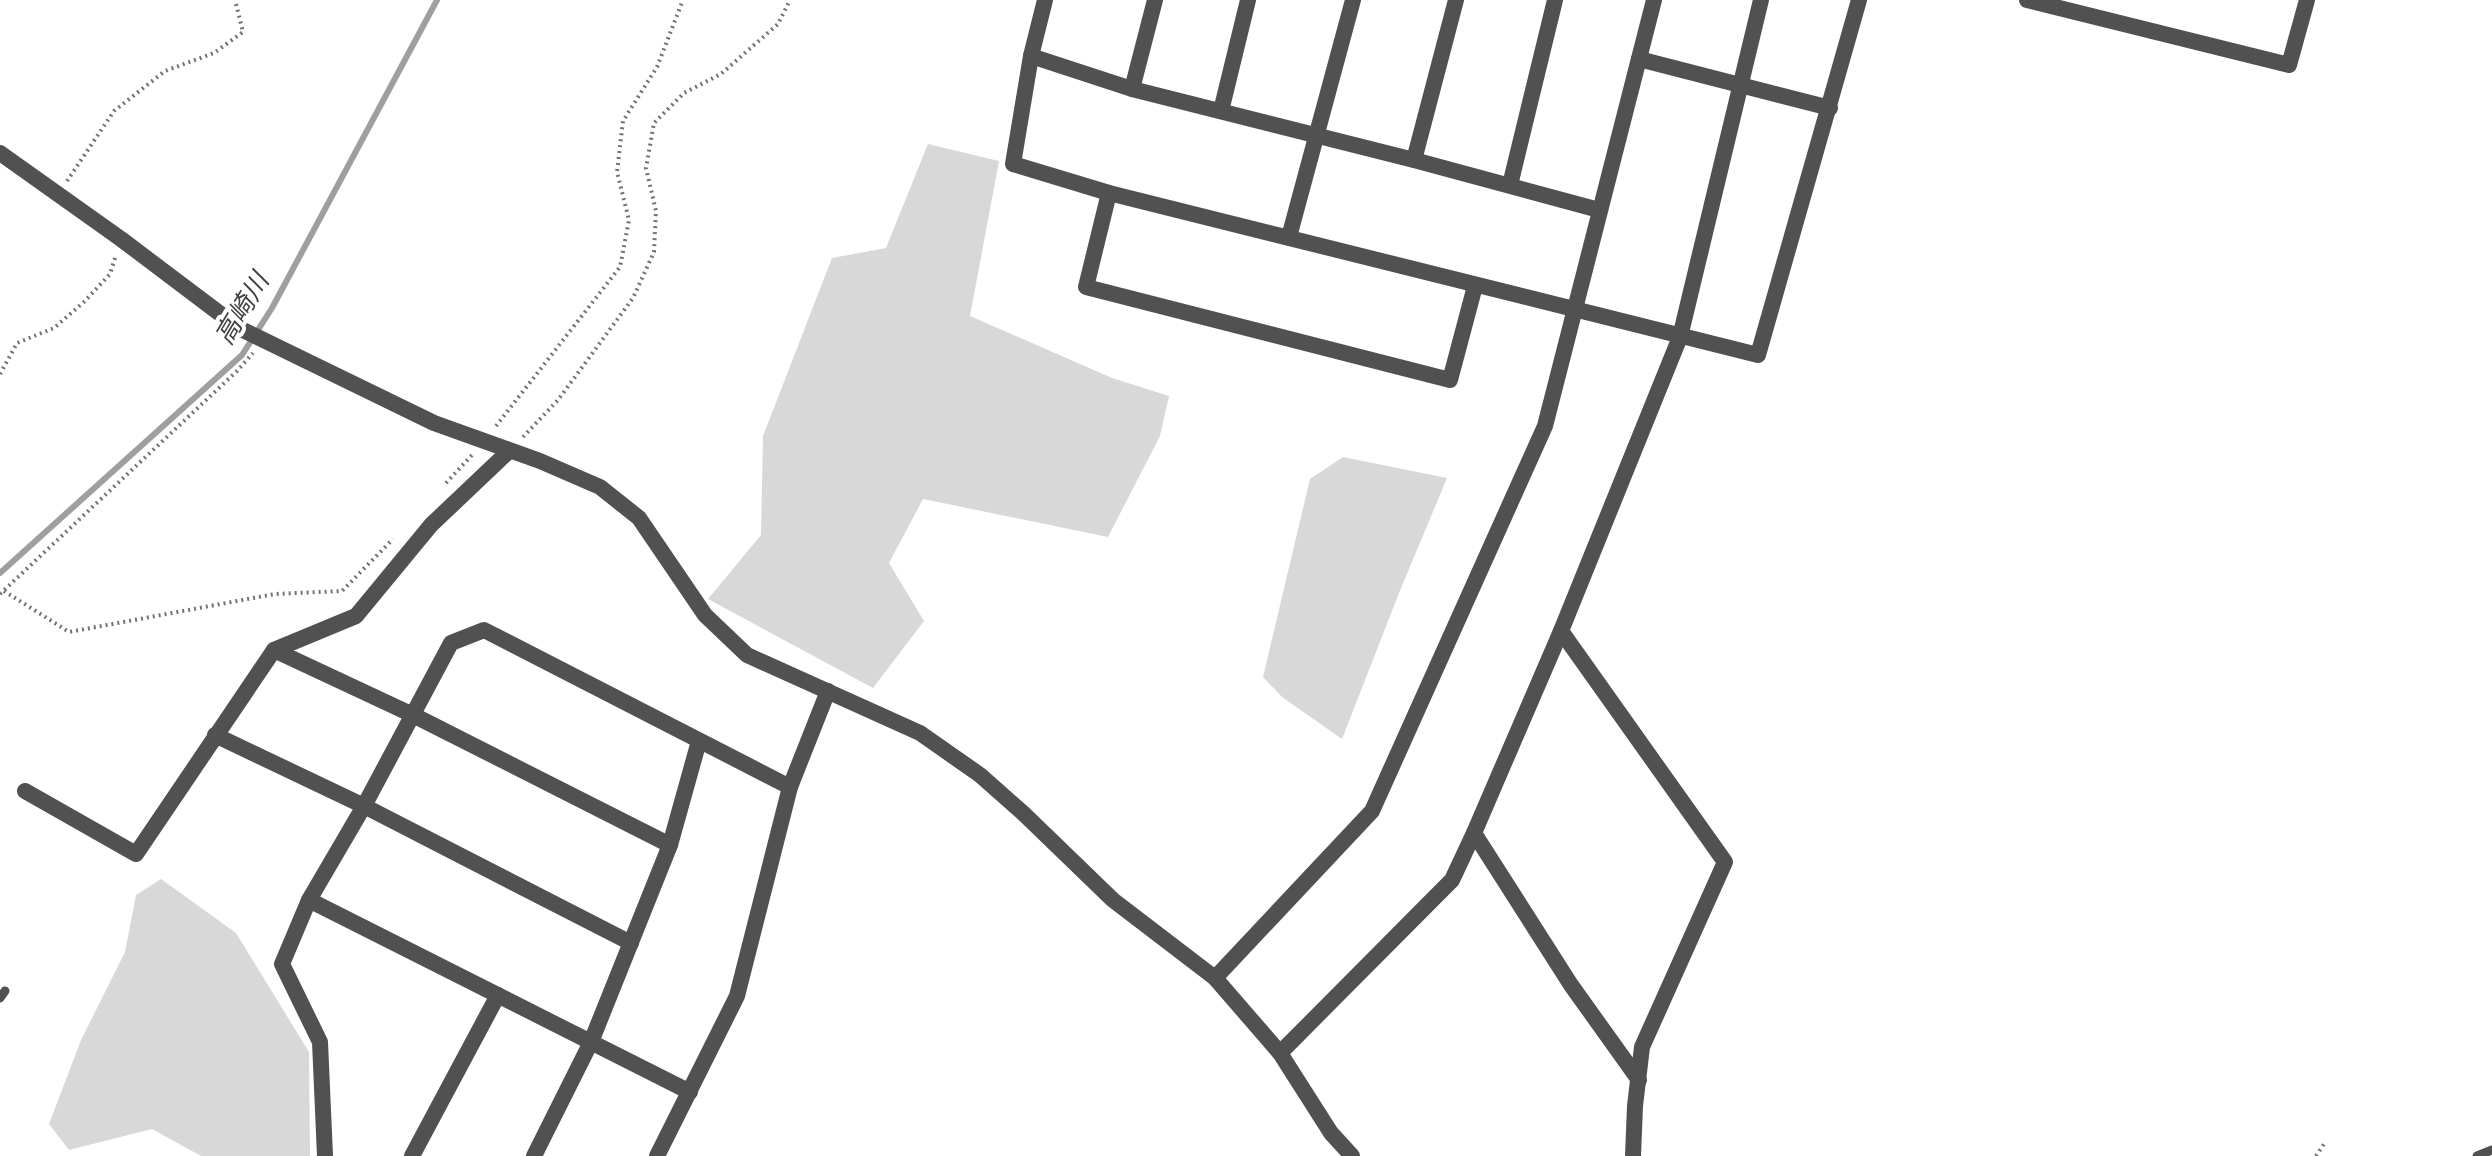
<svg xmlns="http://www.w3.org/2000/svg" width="2492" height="1156" font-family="'Nunito Sans','Noto Sans JP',sans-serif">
<rect width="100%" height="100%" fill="#fff"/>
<!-- green -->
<g fill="#d8d8d8">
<path d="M 928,144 L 999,161 L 970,316 L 1112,378 L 1169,396 L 1160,436 L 1108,537 L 923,499 L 889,563 L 924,621 L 873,688 L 708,599 L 761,535 L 763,436 L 832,258 L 886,248 Z"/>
<path d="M 1343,457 L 1447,478 L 1399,593 L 1342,739 L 1282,697 L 1263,677 L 1310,479 Z"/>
<path d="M 161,879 L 236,933 L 309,1052 L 310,1156 L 201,1156 L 152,1129 L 69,1150 L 49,1124 L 81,1040 L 125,952 L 136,895 Z"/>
</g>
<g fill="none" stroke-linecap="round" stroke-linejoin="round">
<!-- stream -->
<path stroke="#9f9f9f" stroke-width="6" d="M 0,573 L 242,355 L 272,308 L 437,0"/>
<!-- path -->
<g stroke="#737373" stroke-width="4" stroke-dasharray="2 4" stroke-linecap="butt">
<path d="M 67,181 L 114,111 L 165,71 L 214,53 L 243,32 L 235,0"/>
<path d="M 0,374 L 17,343 L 54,328 L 85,301 L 110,274 L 116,255"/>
<path d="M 496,426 L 620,267 L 629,220 L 617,172 L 623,121 L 657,67 L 683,0"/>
<path d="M 523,437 L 558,400 L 633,298 L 654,252 L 656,211 L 646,168 L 654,123 L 684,93 L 721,74 L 778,24 L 790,0"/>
<path d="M 446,483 L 473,454"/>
<path d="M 4,591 L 69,632 L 275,594 L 342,591 L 393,539"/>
<path d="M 0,594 L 237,371 L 253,353"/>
<path d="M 2316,1156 L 2324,1144"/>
</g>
<!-- service -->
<g stroke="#515151" stroke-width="9">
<path d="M 0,998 L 5,991"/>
<path d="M 2477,1156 L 2492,1150"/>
</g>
<!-- minor -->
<g stroke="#515151" stroke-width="16">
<path d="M 1045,0 L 1031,56 L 1013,164 L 1109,193 L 1758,355 L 1859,0"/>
<path d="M 2027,0 L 2289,65 L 2307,0"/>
<path d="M 1031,56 L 1132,89 L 1414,160 L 1599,210"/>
<path d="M 1639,59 L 1830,108"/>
<path d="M 1132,89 L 1155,0"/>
<path d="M 1221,111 L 1248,0"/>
<path d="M 1414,160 L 1456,0"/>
<path d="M 1510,185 L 1555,0"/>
<path d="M 1109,193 L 1086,287 L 1450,380 L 1475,286"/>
<path d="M 1289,237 L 1353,0"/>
<path d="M 1561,631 L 1725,862 L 1642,1047 L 1635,1106 L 1633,1156"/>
<path d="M 274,650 L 413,715 L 670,845"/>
<path d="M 215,735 L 364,806 L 631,943"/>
<path d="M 25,791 L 136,854 L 274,650 L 356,616 L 431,525 L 509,451"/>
<path d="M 1474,833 L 1571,985 L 1639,1080"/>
<path d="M 309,900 L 690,1092"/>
<path d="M 1215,978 L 1372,811 L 1545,426 L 1654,0"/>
<path d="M 1280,1053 L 1452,880 L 1474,833 L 1561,631 L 1680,337 L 1761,0"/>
<path d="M 325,1156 L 320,1042 L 282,964 L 309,900 L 364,806 L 451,643 L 484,630 L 790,787"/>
<path d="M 412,1156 L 498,995"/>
<path d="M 534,1156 L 591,1042 L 670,845 L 699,741"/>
<path d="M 657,1156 L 737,996 L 790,787 L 828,691"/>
</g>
<!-- tertiary -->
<path stroke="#515151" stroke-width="16" d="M 0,153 L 121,239 L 239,328 L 434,423 L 540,461 L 600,487 L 639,518 L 705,615 L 747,655 L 920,733 L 980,775 L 1023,813 L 1113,900 L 1215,978 L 1280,1053 L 1331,1133 L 1352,1156"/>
</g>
<g text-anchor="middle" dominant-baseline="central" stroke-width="8" stroke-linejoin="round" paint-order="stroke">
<!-- water labels -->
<g font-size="26" font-style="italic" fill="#404040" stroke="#fff">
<text transform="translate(242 309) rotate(-59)">高崎川</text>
</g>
</g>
</svg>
